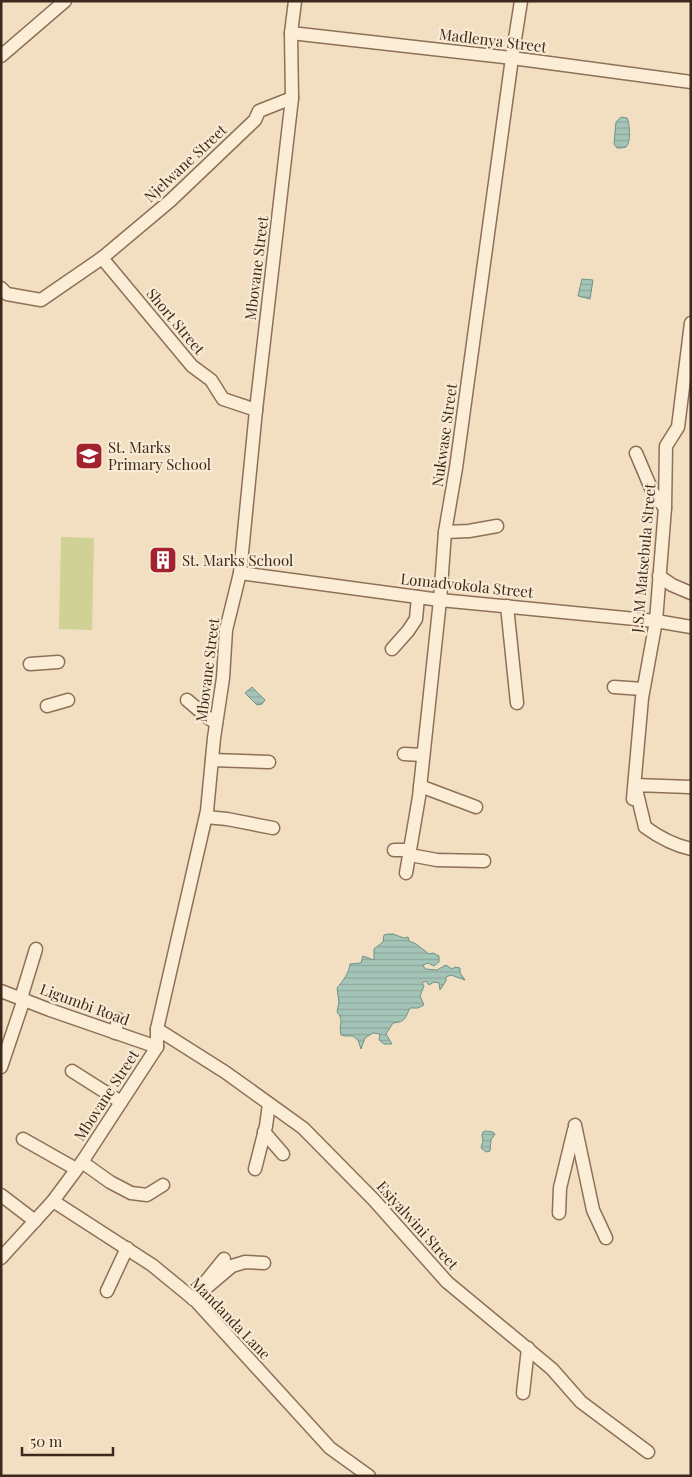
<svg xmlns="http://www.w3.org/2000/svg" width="692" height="1477" font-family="'Playfair Display',serif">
<defs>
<pattern id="water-rules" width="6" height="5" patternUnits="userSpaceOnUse" patternTransform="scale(1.25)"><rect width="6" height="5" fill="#a5c4b8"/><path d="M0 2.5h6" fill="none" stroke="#8fa89e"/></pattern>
</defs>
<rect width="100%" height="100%" fill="#f2dfc2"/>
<!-- pitch -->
<path fill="#d0d195" d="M 61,537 L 94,538 L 92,630 L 59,629 Z"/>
<!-- water -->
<g fill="url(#water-rules)" stroke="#6b9486">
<path d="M 621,117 L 627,118 C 630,123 631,143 626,147 C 623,148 620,148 617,148 L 614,144 L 616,122 Z"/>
<path d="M 582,279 L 593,280 L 590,299 L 578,296 Z"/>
<path d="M 252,687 L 265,700 L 262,704 L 257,705 L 245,693 Z"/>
<path d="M 388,934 L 393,934 L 404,938 L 408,937 L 409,941 L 416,944 L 429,954 L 433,953 L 439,956 L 439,962 L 434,966 L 428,963 L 423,965 L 425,969 L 437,970 L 446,965 L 452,969 L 455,967 L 460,968 L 460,973 L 465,980 L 451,975 L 446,977 L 446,981 L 440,990 L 439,983 L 434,982 L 429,985 L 426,981 L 422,983 L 424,986 L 420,996 L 424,1005 L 418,1008 L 410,1008 C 405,1018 406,1022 393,1023 L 386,1034 L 392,1044 L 384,1044 L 379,1040 L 380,1034 L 373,1033 L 365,1038 L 361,1049 L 358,1040 L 353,1036 L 346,1036 L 341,1035 C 338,1024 345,1021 337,1012 L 339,1002 L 337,988 C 343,981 349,973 350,964 L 361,963 L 363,956 L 374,960 L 374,949 L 383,942 L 384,935 Z"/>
<path d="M 486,1131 L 493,1132 L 495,1134 L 491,1140 L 490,1151 L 486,1152 L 481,1148 L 483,1141 L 482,1135 L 483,1132 Z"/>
</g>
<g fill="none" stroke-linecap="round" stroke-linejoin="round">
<defs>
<g id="minor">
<path d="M 291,33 L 512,58 L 691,82"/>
<path d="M 1,56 L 65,1"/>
<path d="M 102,258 L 192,366 L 211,380 L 223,399 L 256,410"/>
<path d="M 1,288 L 7,294 L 41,300 L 102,258 L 170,201 L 255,120 L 259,111 L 292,98"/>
<path d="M 636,453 L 653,493 L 665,508"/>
<path d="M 445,532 L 469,531 L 497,526"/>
<path d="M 240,573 L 440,600 L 656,621 L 691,627"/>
<path d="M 659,576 L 672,585 L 691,593"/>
<path d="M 507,606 L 517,703"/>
<path d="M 392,649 L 408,631 L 416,619 L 418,597"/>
<path d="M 30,664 L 58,662"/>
<path d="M 614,687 L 643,689"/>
<path d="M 187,700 L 207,717 L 216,723"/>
<path d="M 47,706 L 68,700"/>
<path d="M 404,754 L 423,755"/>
<path d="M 212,760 L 269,762"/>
<path d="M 420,786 L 476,807"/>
<path d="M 690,787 L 635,785 L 645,827 C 660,838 673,845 691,849"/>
<path d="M 633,799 L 642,698 L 656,621 L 665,508 L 666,446 L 678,427 L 691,323"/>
<path d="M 206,817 L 227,819 L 273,828"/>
<path d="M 394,850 L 410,850"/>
<path d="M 410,855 L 437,860 L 484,861"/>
<path d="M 406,873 L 419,797 L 440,600 L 445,532 L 456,468 L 512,58 L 521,1"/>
<path d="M 1,991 L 50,1010 L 157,1047"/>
<path d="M 21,998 L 36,949"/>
<path d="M 157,1029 L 225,1072 L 303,1128 L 374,1200 L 447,1282 L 552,1369 L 581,1402 L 648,1452"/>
<path d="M 115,1033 L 118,1019"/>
<path d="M 1,1067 L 24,999"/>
<path d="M 72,1071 L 121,1102"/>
<path d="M 575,1125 L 593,1210 L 606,1238"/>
<path d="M 264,1132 L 283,1154"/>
<path d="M 23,1139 L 76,1169"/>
<path d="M 82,1162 L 110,1182 L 131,1193 L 147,1195 L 163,1185"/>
<path d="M 255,1169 L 266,1126 L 269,1104"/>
<path d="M 1,1195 L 35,1221"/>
<path d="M 53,1201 L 152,1265 L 196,1301 L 330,1448 L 369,1476"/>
<path d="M 559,1213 L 560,1188 L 574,1130"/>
<path d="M 1,1258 L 53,1201 L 82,1162 L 157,1047 L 157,1029 L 207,811 L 214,738 L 223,678 L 226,630 L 240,573 L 256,410 L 292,98 L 291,33 L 295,1"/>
<path d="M 203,1285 L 224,1259"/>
<path d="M 107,1291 L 127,1248"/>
<path d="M 193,1299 L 232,1266 L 245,1262 L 264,1263"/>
<path d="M 523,1393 L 528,1348"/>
</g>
</defs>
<!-- minor casing -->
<use href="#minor" stroke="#8e7057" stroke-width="15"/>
<!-- minor -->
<use href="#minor" stroke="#fcedd7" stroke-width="12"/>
</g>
<!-- icons -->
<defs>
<symbol id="school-square" viewBox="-11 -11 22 22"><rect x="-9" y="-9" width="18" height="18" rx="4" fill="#a3222f" stroke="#f9ead3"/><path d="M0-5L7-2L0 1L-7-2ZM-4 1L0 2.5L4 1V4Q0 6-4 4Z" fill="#fff"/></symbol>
<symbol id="building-square" viewBox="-11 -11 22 22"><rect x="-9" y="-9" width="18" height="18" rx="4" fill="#a3222f" stroke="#f9ead3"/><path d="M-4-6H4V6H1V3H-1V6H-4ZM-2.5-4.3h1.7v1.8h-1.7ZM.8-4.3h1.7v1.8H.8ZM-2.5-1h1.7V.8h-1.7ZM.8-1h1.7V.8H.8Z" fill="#fff"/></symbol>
</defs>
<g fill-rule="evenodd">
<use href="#school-square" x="73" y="440" width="32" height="32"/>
<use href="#building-square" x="147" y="544" width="32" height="32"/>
</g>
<g text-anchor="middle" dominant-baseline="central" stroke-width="4.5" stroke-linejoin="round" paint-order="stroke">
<!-- street labels -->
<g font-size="15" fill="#3c291d" stroke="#f9ead3">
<text transform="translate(493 40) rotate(7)">Madlenya Street</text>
<text transform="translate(185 163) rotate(-43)">Njelwane Street</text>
<text transform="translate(256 268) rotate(-83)">Mbovane Street</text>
<text transform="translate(176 321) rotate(50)">Short Street</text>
<text transform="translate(444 435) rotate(-82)">Nukwase Street</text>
<text transform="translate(643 558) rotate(-85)">J.S.M Matsebula Street</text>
<text transform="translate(467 585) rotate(6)">Lomadvokola Street</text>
<text transform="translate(207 670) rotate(-83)">Mbovane Street</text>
<text transform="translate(85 1004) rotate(20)">Ligumbi Road</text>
<text transform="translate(106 1095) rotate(-57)">Mbovane Street</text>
<text transform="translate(418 1225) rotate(48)">Esiyalwini Street</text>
<text transform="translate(231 1318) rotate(46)">Mandanda Lane</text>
</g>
<!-- poi labels -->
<g font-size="15" fill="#3c291d" stroke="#f9ead3" text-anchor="start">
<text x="108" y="447">St. Marks<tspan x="108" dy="17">Primary School</tspan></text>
<text x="182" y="560">St. Marks School</text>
</g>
</g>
<!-- border -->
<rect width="692" height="1477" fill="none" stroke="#3c291d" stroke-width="5"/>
<!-- scale -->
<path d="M22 1447v8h91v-8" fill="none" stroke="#3c291d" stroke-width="2.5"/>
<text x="30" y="1447" font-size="15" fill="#3c291d" stroke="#f9ead3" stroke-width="4" paint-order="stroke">50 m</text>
</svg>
